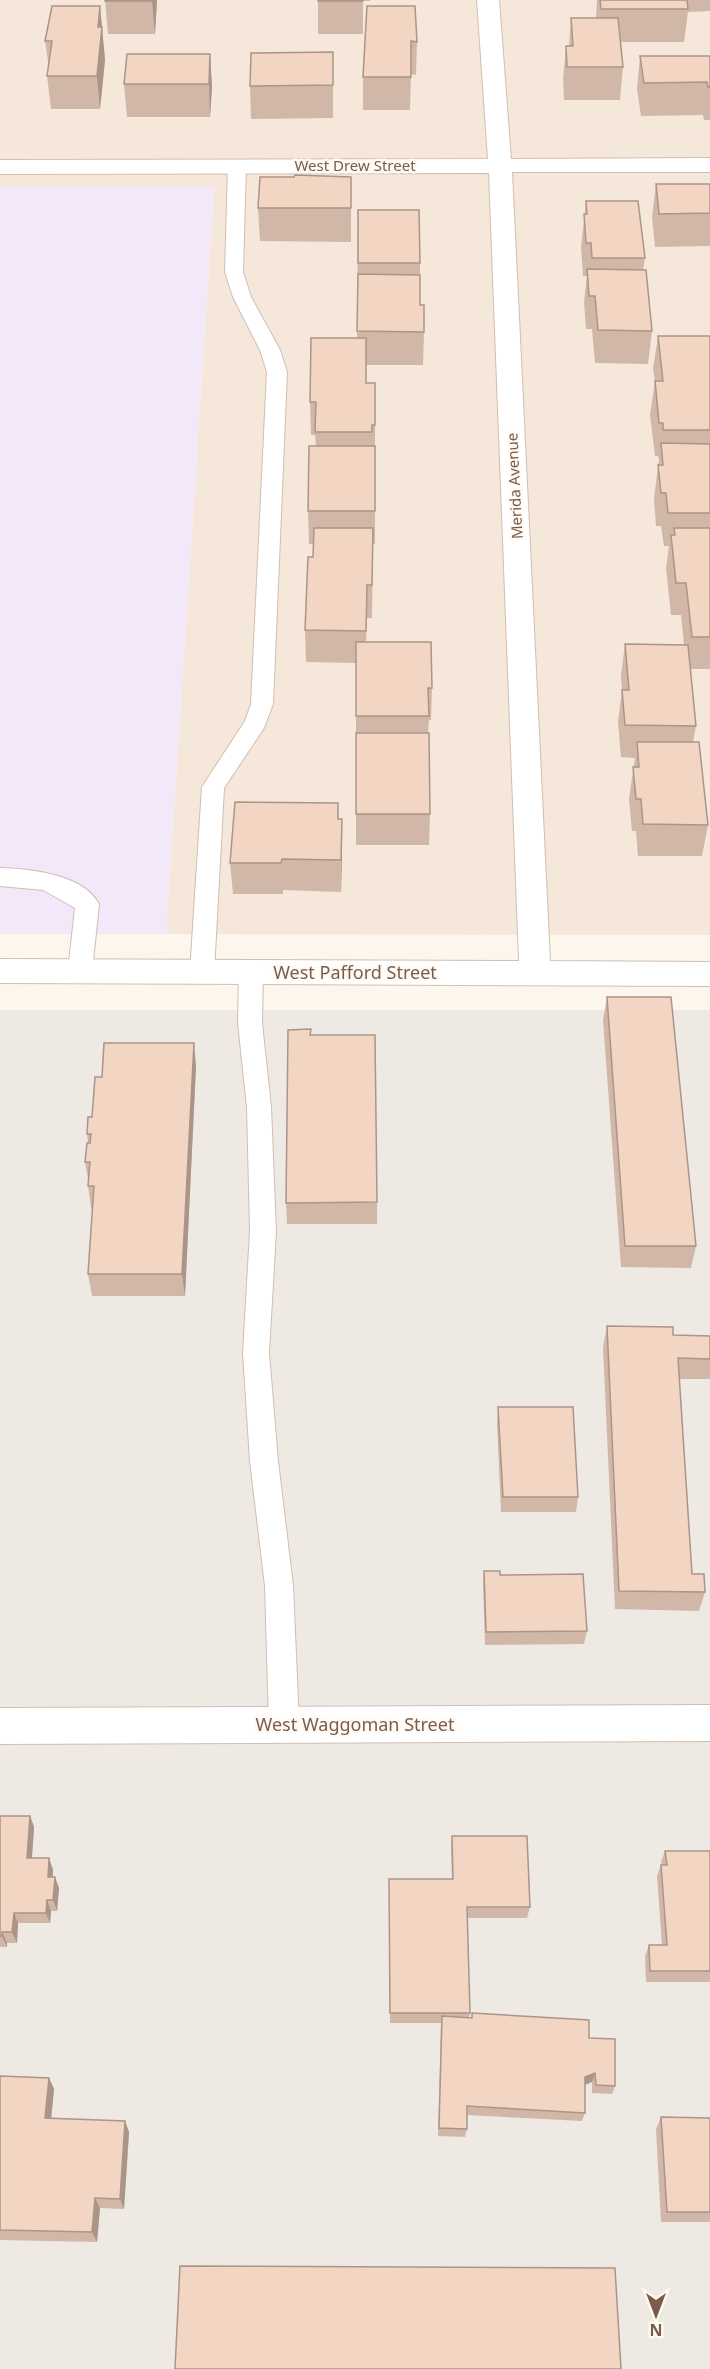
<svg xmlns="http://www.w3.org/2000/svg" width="710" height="2369" font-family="'Noto Sans',sans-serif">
<rect width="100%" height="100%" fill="#fdf6ec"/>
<!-- residential -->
<path fill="#f5e8da" d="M 0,0 L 710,0 L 710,935 L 166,934 L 214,188 L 0,187 Z"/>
<!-- industrial -->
<rect fill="#efe9e4" x="0" y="1010" width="710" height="1359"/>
<!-- education -->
<path fill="#f3e8fa" d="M 0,187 L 214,187 L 166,934 L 0,934 Z"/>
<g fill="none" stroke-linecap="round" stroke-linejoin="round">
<defs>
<g id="lane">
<path d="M 237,160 L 246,165 L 243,272 L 251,297 L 280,350 L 287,372 L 273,704 L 264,728 L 224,788 L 214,972 L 210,979 L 202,981 L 194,979 L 190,972 L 202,787 L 245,721 L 251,704 L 267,372 L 260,350 L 233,297 L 225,272 L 228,165 Z"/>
<path d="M 0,868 C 30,869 83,874 99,904 L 92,971 L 88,978 L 80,980 L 72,978 L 68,971 L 75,908 L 43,890 L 0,886 Z"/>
<path d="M 251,963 L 259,965 L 263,972 L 262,1023 L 271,1107 L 276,1231 L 269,1353 L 278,1461 L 293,1586 L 299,1724 L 294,1734 L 284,1738 L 274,1734 L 269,1724 L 265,1586 L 250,1461 L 243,1353 L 250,1231 L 247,1107 L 238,1023 L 239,972 L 243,965 Z"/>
</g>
<g id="street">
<path d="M 477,0 L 499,0 L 511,159 L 710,158 L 710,172 L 512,172 L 550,961 L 710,962 L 710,986 L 0,983 L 0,959 L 519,961 L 489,173 L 0,174 L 0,160 L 488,159 Z"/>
<path d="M 710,1705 L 710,1741 L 0,1744 L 0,1708 Z"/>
</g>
</defs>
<!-- lane casing -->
<use href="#lane" stroke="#d1beb0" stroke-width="2"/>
<!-- street casing -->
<use href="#street" stroke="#d1beb0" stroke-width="2"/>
<!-- lane -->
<use href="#lane" fill="#fff" fill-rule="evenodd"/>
<!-- street -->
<use href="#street" fill="#fff" fill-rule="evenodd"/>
</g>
<!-- wall -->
<g fill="#d1b7a8">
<path d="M 105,0 L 157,0 L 155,34 L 108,34 Z"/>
<path d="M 318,0 L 370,0 L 370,1 L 363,1 L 363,34 L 318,34 Z"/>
<path d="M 597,0 L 710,0 L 710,11 L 688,12 L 684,42 L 621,42 L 623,67 L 620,100 L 564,100 L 563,79 L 566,46 L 569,46 L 571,18 L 596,18 Z"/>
<path d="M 100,6 L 105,60 L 100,109 L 51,109 L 47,76 L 49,68 L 45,41 Z"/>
<path d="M 367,6 L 417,42 L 416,75 L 411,74 L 410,110 L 363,110 L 363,77 Z"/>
<path d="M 333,52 L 333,118 L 251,119 L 250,86 Z"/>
<path d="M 210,54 L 212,87 L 210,117 L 127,117 L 124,84 Z"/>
<path d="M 640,56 L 710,56 L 710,120 L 704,120 L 703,115 L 641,116 L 637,89 Z"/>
<path d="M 351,177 L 351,242 L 260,241 L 258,208 Z"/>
<path d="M 656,184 L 710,184 L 710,246 L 655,247 L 652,217 Z"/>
<path d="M 586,201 L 645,258 L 643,270 L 652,331 L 648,364 L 595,363 L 592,329 L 586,329 L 584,302 L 587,276 L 583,276 L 581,247 Z"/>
<path d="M 358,210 L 420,263 L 420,305 L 424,332 L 423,365 L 366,365 L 366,383 L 375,383 L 375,544 L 373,544 L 372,618 L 367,618 L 366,642 L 432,688 L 431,720 L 429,720 L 428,733 L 430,814 L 429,845 L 356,845 L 356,663 L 306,662 L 305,630 L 313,557 L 314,544 L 309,544 L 308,511 L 316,446 L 315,435 L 311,435 L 310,402 L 357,338 Z"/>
<path d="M 658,336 L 710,336 L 710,669 L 690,669 L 696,726 L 693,742 L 708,825 L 702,856 L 638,856 L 636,831 L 632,831 L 629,799 L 635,758 L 621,757 L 618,722 L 622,690 L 621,676 L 625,644 L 684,645 L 681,615 L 671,615 L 666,568 L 669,546 L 664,546 L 661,526 L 656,526 L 654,498 L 659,459 L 658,456 L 655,456 L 650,415 L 655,381 L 653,369 Z"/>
<path d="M 338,819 L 342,850 L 341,892 L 283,890 L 283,894 L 233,894 L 230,863 Z"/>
<path d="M 607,997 L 696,1246 L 691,1268 L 621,1267 L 603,1020 Z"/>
<path d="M 196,1066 L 185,1296 L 92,1296 L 88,1274 L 93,1208 L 91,1208 L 88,1186 L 88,1179 L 85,1162 L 88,1143 L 87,1134 L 102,1077 Z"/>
<path d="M 377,1202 L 377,1224 L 287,1224 L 286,1203 Z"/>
<path d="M 607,1326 L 673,1335 L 710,1336 L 710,1379 L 679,1379 L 692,1574 L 705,1592 L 699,1611 L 615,1609 L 603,1347 Z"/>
<path d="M 498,1407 L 578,1497 L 576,1512 L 501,1512 L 497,1423 Z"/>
<path d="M 484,1571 L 500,1575 L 587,1631 L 584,1644 L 485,1645 L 483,1585 Z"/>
<path d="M 0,1816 L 30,1816 L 34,1827 L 32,1858 L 49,1858 L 53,1870 L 53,1877 L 59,1888 L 57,1911 L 51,1911 L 50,1923 L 18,1923 L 17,1943 L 7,1943 L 7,1947 L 0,1947 Z"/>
<path d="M 452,1836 L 530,1907 L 527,1918 L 467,1918 L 470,2013 L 469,2018 L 589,2038 L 615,2086 L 612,2094 L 592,2093 L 592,2082 L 585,2085 L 585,2113 L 582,2121 L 467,2115 L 467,2129 L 465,2137 L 438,2136 L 441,2023 L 390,2023 L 389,1879 L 452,1879 L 451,1847 Z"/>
<path d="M 665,1851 L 710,1851 L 710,1982 L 646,1982 L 645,1956 L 649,1945 L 662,1945 L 657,1876 L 661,1865 L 662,1865 L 661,1862 Z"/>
<path d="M 0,2076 L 49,2078 L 54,2089 L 51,2119 L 125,2121 L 129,2132 L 124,2209 L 100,2208 L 97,2242 L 0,2240 Z"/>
<path d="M 661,2117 L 710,2118 L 710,2222 L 661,2222 L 656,2129 Z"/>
</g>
<!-- shaded-wall -->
<g fill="#aa9588">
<path d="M 152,0 L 157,0 L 155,34 Z"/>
<path d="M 100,6 L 105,60 L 100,109 L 97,76 L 98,27 Z"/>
<path d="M 210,54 L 212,87 L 210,117 L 209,84 Z"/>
<path d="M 342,819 L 342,850 L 341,892 L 341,860 Z"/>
<path d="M 194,1043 L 196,1066 L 185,1296 L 182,1274 Z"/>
<path d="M 30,1816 L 34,1827 L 31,1870 L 27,1858 Z"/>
<path d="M 49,1858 L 53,1870 L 52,1888 L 48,1877 Z"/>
<path d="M 55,1877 L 59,1888 L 57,1911 L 53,1900 Z"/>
<path d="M 47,1900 L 51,1911 L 50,1923 L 46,1913 Z"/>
<path d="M 14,1913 L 18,1923 L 17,1943 L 12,1932 Z"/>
<path d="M 2,1932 L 7,1943 L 7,1947 L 2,1936 Z"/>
<path d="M 595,2073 L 592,2082 L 582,2086 L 585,2077 Z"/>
<path d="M 49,2078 L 54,2089 L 50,2130 L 45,2118 Z"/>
<path d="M 125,2121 L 129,2132 L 124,2209 L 120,2199 Z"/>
<path d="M 95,2198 L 100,2208 L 97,2242 L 92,2232 Z"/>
</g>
<!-- building -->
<g fill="#f3d5c3" stroke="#aa9588" stroke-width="1.5">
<rect x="105" y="0" width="47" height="1"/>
<rect x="318" y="0" width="45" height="1"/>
<path d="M 600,0 L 687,0 L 688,9 L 601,9 Z"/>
<path d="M 52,6 L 100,6 L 98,27 L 102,27 L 97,76 L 47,76 L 52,41 L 45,41 Z"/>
<path d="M 367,6 L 415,6 L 417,42 L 411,41 L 411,77 L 363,77 Z"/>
<path d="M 571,18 L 618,18 L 623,67 L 567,67 L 566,46 L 573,46 Z"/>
<path d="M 333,52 L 333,85 L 250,86 L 251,53 Z"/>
<path d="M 127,54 L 210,54 L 209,84 L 124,84 Z"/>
<path d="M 640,56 L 710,56 L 710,87 L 708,87 L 707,82 L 644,83 Z"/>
<path d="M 295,175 L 351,177 L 351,208 L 258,208 L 260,177 L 294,177 Z"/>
<path d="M 656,184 L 710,184 L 710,213 L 659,214 Z"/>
<path d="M 586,201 L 638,201 L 645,258 L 592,258 L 591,243 L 586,243 L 584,214 L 587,214 Z"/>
<path d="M 358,210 L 419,210 L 420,263 L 358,263 Z"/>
<path d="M 587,269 L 646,270 L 652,331 L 598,330 L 595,296 L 589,296 Z"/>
<path d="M 358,274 L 420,275 L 420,305 L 424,305 L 424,332 L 357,331 Z"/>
<path d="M 658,336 L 710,336 L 710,430 L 663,430 L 663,423 L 659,423 L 655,381 L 663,381 Z"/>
<path d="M 311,338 L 366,338 L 366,383 L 375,383 L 375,425 L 372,425 L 372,432 L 315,432 L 316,402 L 310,402 Z"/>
<path d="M 661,443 L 710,444 L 710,513 L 668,513 L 666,493 L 661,493 L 658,465 L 663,465 Z"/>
<path d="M 309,446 L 375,446 L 375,511 L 308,511 Z"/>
<path d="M 314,528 L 373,528 L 372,585 L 367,585 L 366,631 L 305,630 L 308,557 L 313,557 Z"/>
<path d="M 674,528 L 710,528 L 710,637 L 692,637 L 686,583 L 676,583 L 671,535 L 675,535 Z"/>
<path d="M 356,642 L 431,642 L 432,688 L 428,688 L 429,716 L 356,716 Z"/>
<path d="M 625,644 L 688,645 L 696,726 L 625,725 L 622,690 L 629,690 Z"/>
<path d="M 356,733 L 429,733 L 430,814 L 356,814 Z"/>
<path d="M 637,742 L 699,742 L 708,825 L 643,824 L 641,799 L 636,799 L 633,767 L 639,767 Z"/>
<path d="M 235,802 L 338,803 L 338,819 L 342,819 L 341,860 L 282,859 L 281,863 L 230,863 Z"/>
<path d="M 607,997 L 671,997 L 696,1246 L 625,1246 Z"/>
<path d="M 311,1029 L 310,1035 L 375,1035 L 377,1202 L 286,1203 L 288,1030 Z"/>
<path d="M 104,1043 L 194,1043 L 182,1274 L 88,1274 L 94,1186 L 88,1186 L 90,1162 L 85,1162 L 87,1143 L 90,1143 L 91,1134 L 87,1134 L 88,1117 L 92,1117 L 95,1077 L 102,1077 Z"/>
<path d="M 607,1326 L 673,1327 L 673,1335 L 710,1336 L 710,1359 L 678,1358 L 692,1574 L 704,1574 L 705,1592 L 619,1591 Z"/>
<path d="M 498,1407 L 573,1407 L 578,1497 L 503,1497 Z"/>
<path d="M 484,1571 L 500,1571 L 500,1575 L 583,1574 L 587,1631 L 486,1632 Z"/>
<path d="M 0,1816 L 30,1816 L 27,1858 L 49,1858 L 48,1877 L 55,1877 L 53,1900 L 47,1900 L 46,1913 L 14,1913 L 12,1932 L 2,1932 L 2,1936 L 0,1936 Z"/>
<path d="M 452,1836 L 527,1836 L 530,1907 L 467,1907 L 470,2013 L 390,2013 L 389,1879 L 453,1879 Z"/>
<path d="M 665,1851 L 710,1851 L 710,1971 L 650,1971 L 649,1945 L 667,1945 L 661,1865 L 667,1865 Z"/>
<path d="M 472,2013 L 589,2020 L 589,2038 L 615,2039 L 615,2086 L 596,2085 L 595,2073 L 585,2077 L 585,2113 L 467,2106 L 467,2129 L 439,2128 L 442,2016 L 472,2018 Z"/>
<path d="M 0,2076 L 49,2078 L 45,2118 L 125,2121 L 120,2199 L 95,2198 L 92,2232 L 0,2230 Z"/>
<path d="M 661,2117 L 710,2118 L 710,2212 L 667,2212 Z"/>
<path d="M 180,2266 L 615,2268 L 621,2369 L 175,2369 Z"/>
</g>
<g text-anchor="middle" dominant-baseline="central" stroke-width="5" stroke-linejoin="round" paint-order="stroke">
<!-- far-street labels -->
<g font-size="15" fill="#7a5c4d" stroke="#fffaf3">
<text x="355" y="165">West Drew Street</text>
<text transform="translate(514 486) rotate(-93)">Merida Avenue</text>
</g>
<!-- street labels -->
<g font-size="18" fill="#7a5c4d" stroke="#fffaf3">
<text x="355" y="972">West Pafford Street</text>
<text x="355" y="1724">West Waggoman Street</text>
</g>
</g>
<!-- north arrow -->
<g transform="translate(656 2315) rotate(180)" stroke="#fffaf3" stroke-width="4.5" paint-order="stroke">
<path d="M0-4.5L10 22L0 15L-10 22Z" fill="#7a5c4d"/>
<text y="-9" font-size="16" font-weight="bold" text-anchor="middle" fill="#7a5c4d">N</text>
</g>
</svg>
